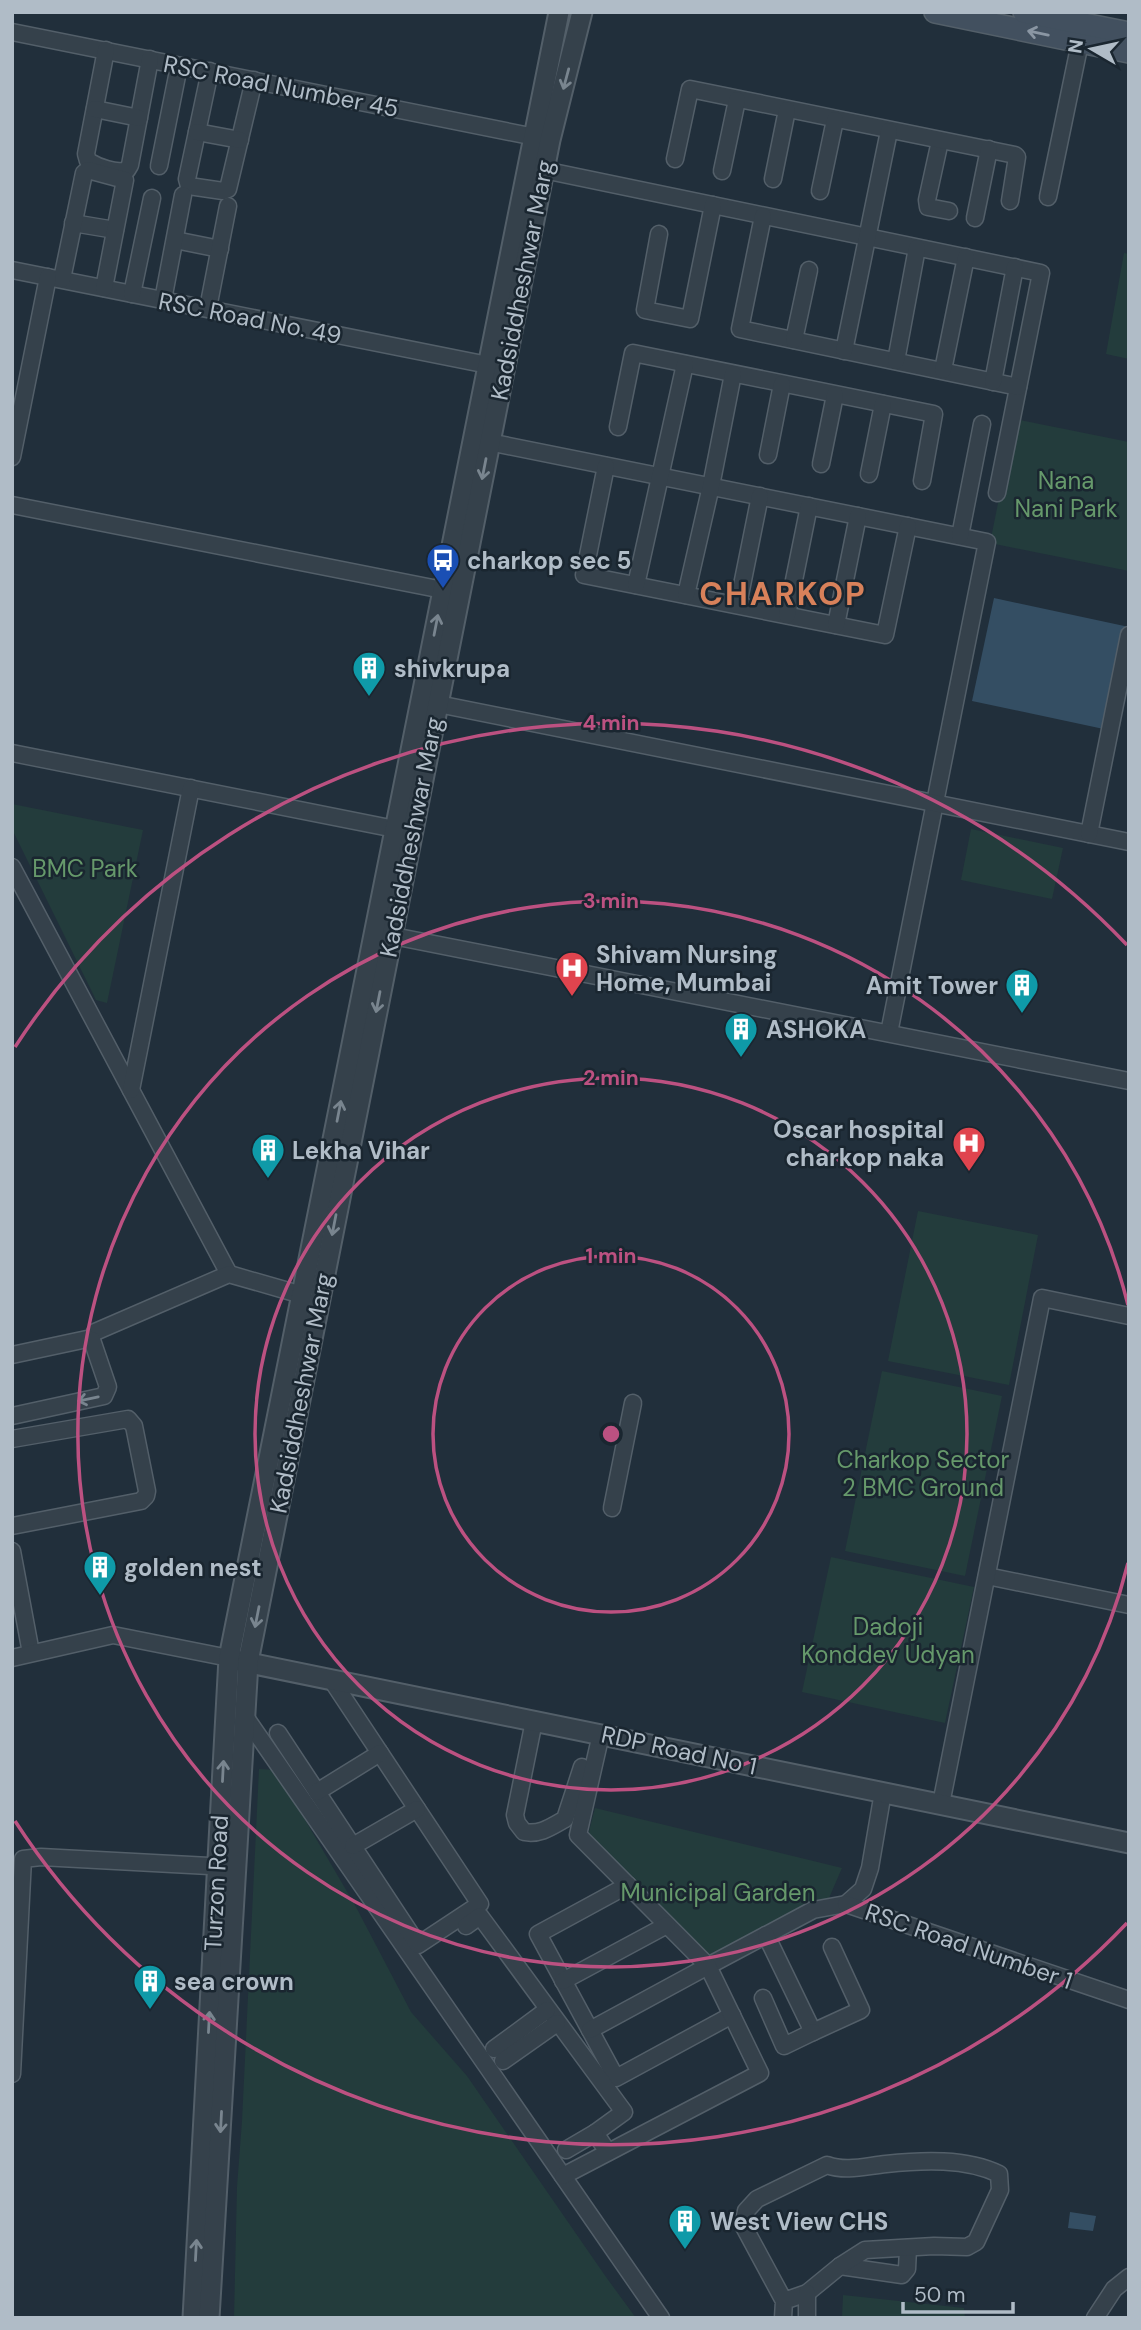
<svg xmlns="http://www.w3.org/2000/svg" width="1141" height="2330" font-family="'DM Sans',sans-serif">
<rect width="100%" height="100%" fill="#212f3b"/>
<!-- green -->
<g fill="#233c3c">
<path d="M 1124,253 L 1129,254 L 1129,359 L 1106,354 Z"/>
<path d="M 1015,419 L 1129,442 L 1129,571 L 990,543 Z"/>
<path d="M 12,804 L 143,830 L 107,1003 L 96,1000 L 12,829 Z"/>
<path d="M 971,829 L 1063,848 L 1052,899 L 961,880 Z"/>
<path d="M 918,1211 L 1038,1235 L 1009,1385 L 888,1361 Z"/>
<path d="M 882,1371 L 1002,1396 L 965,1576 L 845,1551 Z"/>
<path d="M 831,1557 L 974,1587 L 945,1723 L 802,1692 Z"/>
<path d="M 259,1769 L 276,1770 L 356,1907 L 411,2012 L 467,2076 L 606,2277 L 636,2318 L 234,2318 L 237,2187 L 242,2121 Z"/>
<path d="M 595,1808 L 842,1868 L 829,1898 L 707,1958 L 588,1835 Z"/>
<path d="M 843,2295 L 964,2308 L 965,2318 L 842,2318 Z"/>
</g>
<!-- water -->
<g fill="#344e63">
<path d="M 994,598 L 1129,627 L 1129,657 L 1113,731 L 972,701 Z"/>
<path d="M 1070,2212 L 1096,2216 L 1093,2231 L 1068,2228 Z"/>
</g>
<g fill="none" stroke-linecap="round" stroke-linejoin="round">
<defs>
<g id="minor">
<path d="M 12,32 L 545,139"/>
<path d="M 106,50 L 86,154 L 88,161 C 98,167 116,174 127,170 L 130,165 L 150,59"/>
<path d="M 210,71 L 187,179 L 189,186 L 223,191 L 228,189 L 254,80"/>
<path d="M 95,109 L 139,118"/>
<path d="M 197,132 L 240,140"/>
<path d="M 940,141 L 927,200 L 928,207 L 949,211"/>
<path d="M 675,159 L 690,89 L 1015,155 L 1017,157 L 1010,201"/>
<path d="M 159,166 L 179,66"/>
<path d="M 534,168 L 1041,273 L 997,493"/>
<path d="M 722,171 L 737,100"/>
<path d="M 773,179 L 787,110"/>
<path d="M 820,191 L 835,120"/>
<path d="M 1048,197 L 1082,33"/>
<path d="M 763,216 L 740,329 L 1018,387"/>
<path d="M 975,218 L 989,149"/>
<path d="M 73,223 L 115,230"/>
<path d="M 659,234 L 645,310 L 690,319 L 713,205"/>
<path d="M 175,240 L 220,249"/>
<path d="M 12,270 L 488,365"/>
<path d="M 62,279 L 84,173 L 88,170 L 125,180 L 104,288"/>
<path d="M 132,294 L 152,198"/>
<path d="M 163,300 L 183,195"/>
<path d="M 209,303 L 228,206"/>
<path d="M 794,340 L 809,270"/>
<path d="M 844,351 L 889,131"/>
<path d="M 896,361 L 917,248"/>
<path d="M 943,370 L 966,257"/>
<path d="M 993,382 L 1015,267"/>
<path d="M 618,427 L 633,353 L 934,414 L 922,481"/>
<path d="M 479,440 L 987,542 L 889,1033"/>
<path d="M 768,455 L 782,384"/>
<path d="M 12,457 L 48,277"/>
<path d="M 821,464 L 835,395"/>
<path d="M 606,466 L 584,575 L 885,635 L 908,526"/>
<path d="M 869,474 L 883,404"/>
<path d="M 12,505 L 453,592"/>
<path d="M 960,536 L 982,424"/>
<path d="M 636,585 L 685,364"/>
<path d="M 686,595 L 711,486 L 733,374"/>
<path d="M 738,605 L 760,496"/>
<path d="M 787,615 L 809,506"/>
<path d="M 836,625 L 858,516"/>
<path d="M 428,702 L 1129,842"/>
<path d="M 12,753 L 405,831"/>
<path d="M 1089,834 L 1129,635"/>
<path d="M 12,867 L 229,1274"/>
<path d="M 383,934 L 1129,1081"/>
<path d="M 131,1090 L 191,788"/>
<path d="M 95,1332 L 229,1274 L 302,1295"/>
<path d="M 12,1355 L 87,1339 L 92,1340 L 108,1387 L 104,1396 L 12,1416"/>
<path d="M 12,1439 L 128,1419 L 134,1426 L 147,1491 L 146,1496 L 141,1501 L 12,1526"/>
<path d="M 612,1508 L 633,1403"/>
<path d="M 12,1551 L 31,1653"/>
<path d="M 987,1576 L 1129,1605"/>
<path d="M 12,1658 L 113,1635 L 229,1658"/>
<path d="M 244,1715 L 661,2318"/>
<path d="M 534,1721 L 515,1815 L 517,1823 L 524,1832 C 540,1835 551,1827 565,1819 L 582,1767"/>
<path d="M 278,1733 L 418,1945 L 480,1904 L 331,1679"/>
<path d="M 601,1734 L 578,1835 L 708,1966 L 813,1910 L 846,1904 L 863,1889 L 870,1868 L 883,1792"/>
<path d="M 317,1792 L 380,1753"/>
<path d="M 941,1804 L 1042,1298 L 1129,1316"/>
<path d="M 353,1846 L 417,1809"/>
<path d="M 628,1885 L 538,1934 L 616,2078 L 732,2015"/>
<path d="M 846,1904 L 1129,2000"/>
<path d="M 466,1926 L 480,1916 L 624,2112 L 595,2133 L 608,2152"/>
<path d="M 766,1935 L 813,2032 L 861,2010 L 832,1947"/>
<path d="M 563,1981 L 667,1925"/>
<path d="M 763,1998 L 784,2046 L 813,2032"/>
<path d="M 494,2049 L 547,2010"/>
<path d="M 503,2061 L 557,2023"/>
<path d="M 12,2074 L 23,1859 L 41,1857 L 228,1867"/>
<path d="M 566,2150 L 595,2133"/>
<path d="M 563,2176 L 760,2073 L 708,1966 L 590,2030"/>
<path d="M 840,2266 L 902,2275 L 907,2269 L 908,2248"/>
<path d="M 783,2318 L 784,2301 L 743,2225 L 746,2211 L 757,2199 L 827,2165 C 846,2172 866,2166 886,2164 C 922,2160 966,2158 999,2174 L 1000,2190 L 976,2242 L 967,2247 L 934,2246 L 865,2250 L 840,2266 L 807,2293 L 784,2301"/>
<path d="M 807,2318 L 807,2293"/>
<path d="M 1095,2318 L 1114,2289 L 1129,2277"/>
</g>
<g id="tertiary">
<path d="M 235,1660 L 1129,1843"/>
<path d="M 193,2318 L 229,1658 L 559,12"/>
<path d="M 209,2318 L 248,1662 L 550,140 L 582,12"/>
</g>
<g id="secondary">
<path d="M 935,12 L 1129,52"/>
<path d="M 1024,12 L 1129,33"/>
</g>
</defs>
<!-- minor casing -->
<use href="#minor" stroke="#535f69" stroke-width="19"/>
<!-- tertiary casing -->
<use href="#tertiary" stroke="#535f69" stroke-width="23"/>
<!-- secondary casing -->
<use href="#secondary" stroke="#535f69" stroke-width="24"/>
<!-- minor -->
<use href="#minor" stroke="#35414b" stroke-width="16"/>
<!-- tertiary -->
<use href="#tertiary" stroke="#35414b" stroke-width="19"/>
<!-- secondary -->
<use href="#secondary" stroke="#42505f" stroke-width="21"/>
</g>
<!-- one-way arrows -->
<defs><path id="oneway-shaft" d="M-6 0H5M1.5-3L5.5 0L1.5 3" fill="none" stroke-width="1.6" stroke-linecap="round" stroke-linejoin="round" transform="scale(1.75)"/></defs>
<use stroke="#8a96a3" href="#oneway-shaft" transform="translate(1038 33) rotate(-168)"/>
<g stroke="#79858f">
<use href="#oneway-shaft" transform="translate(566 79) rotate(105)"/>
<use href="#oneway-shaft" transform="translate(484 469) rotate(101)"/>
<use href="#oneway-shaft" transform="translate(436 625) rotate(-79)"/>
<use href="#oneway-shaft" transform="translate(378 1002) rotate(101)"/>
<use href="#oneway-shaft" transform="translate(339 1111) rotate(-79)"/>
<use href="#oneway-shaft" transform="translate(334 1225) rotate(101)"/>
<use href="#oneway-shaft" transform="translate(88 1399) rotate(168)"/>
<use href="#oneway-shaft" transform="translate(257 1617) rotate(101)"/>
<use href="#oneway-shaft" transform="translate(223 1771) rotate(-87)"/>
<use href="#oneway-shaft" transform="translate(209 2022) rotate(-87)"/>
<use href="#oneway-shaft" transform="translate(221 2122) rotate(93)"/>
<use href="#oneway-shaft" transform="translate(196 2250) rotate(-87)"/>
</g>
<!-- distance rings -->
<g fill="none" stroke="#bc5181" stroke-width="3.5">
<circle cx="611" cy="1434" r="178"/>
<circle cx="611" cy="1434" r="356"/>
<path d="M1128 1563A533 533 0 1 1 1128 1305"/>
<path d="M1127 1923A711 711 0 0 1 15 1821M15 1047A711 711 0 0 1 1127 945"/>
</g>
<!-- icons -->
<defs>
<symbol id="bus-pin" viewBox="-11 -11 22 30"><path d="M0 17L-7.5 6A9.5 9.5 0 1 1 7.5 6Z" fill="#1a4fb4" stroke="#1a2630"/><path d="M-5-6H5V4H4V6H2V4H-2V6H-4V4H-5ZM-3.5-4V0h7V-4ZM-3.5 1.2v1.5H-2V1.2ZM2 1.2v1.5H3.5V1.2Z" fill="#fff"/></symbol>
<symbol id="building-pin" viewBox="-11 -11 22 30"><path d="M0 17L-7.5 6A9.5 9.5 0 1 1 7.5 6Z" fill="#0f9aa8" stroke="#1a2630"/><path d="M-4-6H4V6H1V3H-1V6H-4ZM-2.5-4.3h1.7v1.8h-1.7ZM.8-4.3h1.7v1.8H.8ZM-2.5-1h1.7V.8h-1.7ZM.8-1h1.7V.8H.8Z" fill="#fff"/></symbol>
<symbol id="hospital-pin" viewBox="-11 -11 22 30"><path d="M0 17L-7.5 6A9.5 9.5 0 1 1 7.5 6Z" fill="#e0444e" stroke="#1a2630"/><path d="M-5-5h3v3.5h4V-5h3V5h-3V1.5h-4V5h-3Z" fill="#fff"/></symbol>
</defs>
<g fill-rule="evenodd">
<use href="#bus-pin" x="424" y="541" width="38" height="52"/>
<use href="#building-pin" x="350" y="649" width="38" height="52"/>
<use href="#hospital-pin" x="553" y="949" width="38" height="52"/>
<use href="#building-pin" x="1003" y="966" width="38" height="52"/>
<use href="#building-pin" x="722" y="1010" width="38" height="52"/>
<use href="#hospital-pin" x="950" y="1124" width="38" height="52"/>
<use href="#building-pin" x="249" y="1131" width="38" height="52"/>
<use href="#building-pin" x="81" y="1548" width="38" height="52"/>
<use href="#building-pin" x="131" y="1962" width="38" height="52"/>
<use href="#building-pin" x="666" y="2202" width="38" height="52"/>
</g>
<g text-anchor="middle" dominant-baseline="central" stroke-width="5" stroke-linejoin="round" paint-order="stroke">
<!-- street labels -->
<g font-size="24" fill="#b0bcc7" stroke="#1a2630">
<text transform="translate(281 86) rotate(11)">RSC Road Number 45</text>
<text transform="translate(522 280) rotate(-79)">Kadsiddheshwar Marg</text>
<text transform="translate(250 318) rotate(11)">RSC Road No. 49</text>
<text transform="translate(411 837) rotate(-79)">Kadsiddheshwar Marg</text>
<text transform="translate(301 1393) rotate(-79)">Kadsiddheshwar Marg</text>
<text transform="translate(679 1750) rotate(12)">RDP Road No 1</text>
<text transform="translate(216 1883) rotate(-87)">Turzon Road</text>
<text transform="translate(969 1946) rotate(19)">RSC Road Number 1</text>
</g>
<!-- park labels -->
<g font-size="24" fill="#66996b" stroke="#1a2630">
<text x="1066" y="480">Nana<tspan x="1066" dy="28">Nani Park</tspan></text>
<text x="85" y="868">BMC Park</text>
<text x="923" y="1459">Charkop Sector<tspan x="923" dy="28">2 BMC Ground</tspan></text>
<text x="888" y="1626">Dadoji<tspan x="888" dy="28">Konddev Udyan</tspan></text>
<text x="718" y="1892">Municipal Garden</text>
</g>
<!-- poi labels -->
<g font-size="24" font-weight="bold" fill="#b0bcc7" stroke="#1a2630" text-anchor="start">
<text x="467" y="560">charkop sec 5</text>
<text x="394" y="668">shivkrupa</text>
<text x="596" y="954">Shivam Nursing<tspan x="596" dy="28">Home, Mumbai</tspan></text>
<text x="998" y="985" text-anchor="end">Amit Tower</text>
<text x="766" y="1029">ASHOKA</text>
<text x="944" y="1129" text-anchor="end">Oscar hospital<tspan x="944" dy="28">charkop naka</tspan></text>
<text x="292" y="1150">Lekha Vihar</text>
<text x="124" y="1567">golden nest</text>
<text x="174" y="1981">sea crown</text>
<text x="710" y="2221">West View CHS</text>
</g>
<!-- district labels -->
<g font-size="32" font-weight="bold" letter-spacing="2" fill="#d8815a" stroke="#1a2630">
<text x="783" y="594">CHARKOP</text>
</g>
</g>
<circle cx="611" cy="1434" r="10" fill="#bc5181" stroke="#1a2630" stroke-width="3.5"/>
<g font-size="21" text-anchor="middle" font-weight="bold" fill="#bc5181" stroke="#1a2630" stroke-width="5" stroke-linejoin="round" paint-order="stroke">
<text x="611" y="730">4 min</text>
<text x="611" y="908">3 min</text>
<text x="611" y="1085">2 min</text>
<text x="611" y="1263">1 min</text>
</g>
<!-- border -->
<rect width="1141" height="2330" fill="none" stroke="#b0bcc7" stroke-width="28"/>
<!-- north arrow -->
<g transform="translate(1092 49) rotate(279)" stroke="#1a2630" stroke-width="5" paint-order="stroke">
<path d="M0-5L12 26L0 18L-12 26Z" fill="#b0bcc7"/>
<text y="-10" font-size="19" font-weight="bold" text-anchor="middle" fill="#b0bcc7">N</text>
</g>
<!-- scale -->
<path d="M903 2302v10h110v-10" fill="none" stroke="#b0bcc7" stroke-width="3.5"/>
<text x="914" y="2302" font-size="21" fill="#b0bcc7" stroke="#1a2630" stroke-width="5" paint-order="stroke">50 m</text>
</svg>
